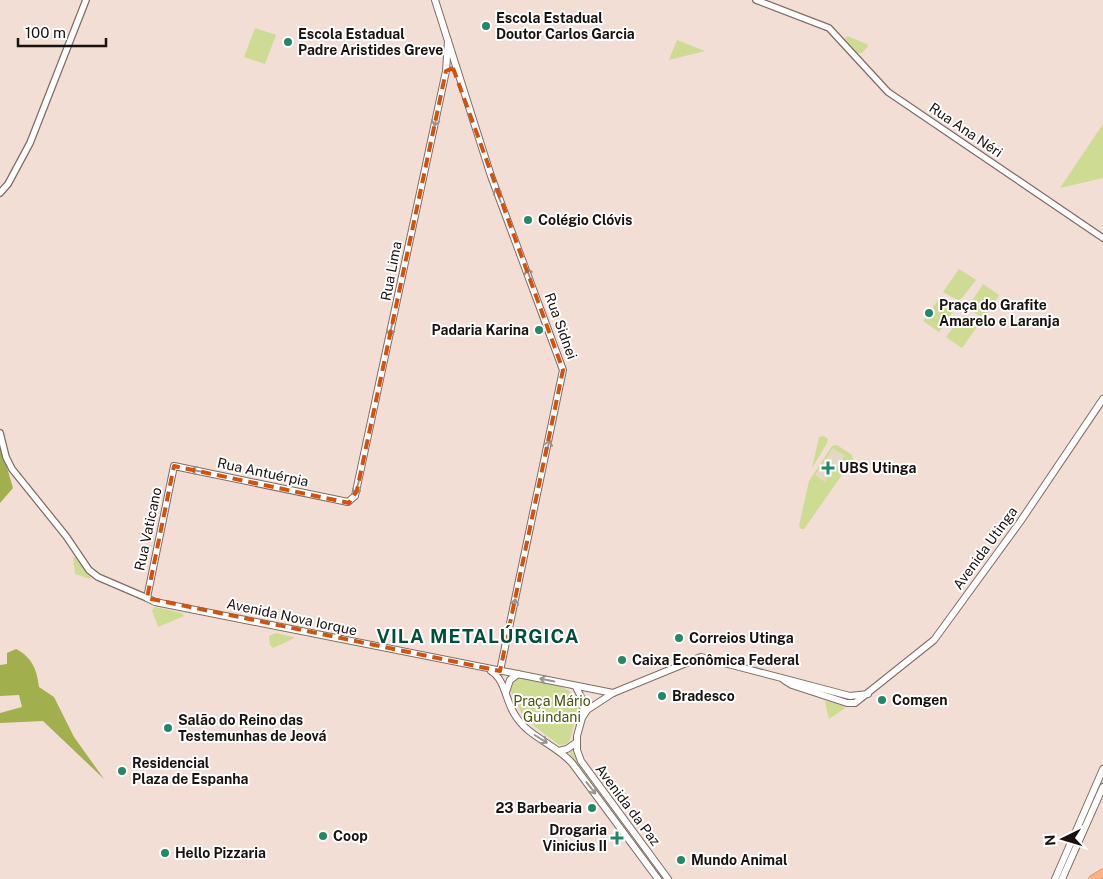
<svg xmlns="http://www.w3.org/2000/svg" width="1103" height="879" font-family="'Public Sans',sans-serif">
<rect width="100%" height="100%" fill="#f2ded5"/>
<!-- medical -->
<path fill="#e2d8c3" d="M 833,448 L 845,456 L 825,482 L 814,475 Z"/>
<!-- green -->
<g fill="#cedb93" fill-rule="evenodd">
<path d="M 255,28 L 276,35 L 265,64 L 244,57 Z"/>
<path d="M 847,36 L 867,44 L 868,46 L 862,53 L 858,53 L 845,39 Z"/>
<path d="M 677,40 L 705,51 L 669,60 Z"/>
<path d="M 1103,124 L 1103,178 L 1060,188 Z"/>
<path d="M 959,269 L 976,280 L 962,298 L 958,300 L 943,292 Z"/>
<path d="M 983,284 L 999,295 L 983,319 L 968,307 Z"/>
<path d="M 940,297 L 955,309 L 939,332 L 923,321 Z"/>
<path d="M 962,316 L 967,316 L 979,324 L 962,348 L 946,337 Z"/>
<path d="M 824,436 L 828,439 L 827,443 L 812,468 L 819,437 Z"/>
<path d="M 837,445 L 852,455 L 853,459 L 804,529 L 801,529 L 799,526 L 809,481 L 832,446 ZM 833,448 L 845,456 L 825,482 L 815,475 Z"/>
<path d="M 73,557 L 76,557 L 91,575 L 90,579 L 75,574 Z"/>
<path d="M 155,607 L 182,613 L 184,616 L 158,627 L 152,610 Z"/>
<path d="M 276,633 L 293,637 L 295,638 L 273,648 L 270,645 L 269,636 Z"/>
<path d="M 517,678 C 534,680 576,684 579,704 C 580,711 577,716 574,723 C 572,730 572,739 567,744 L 559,745 L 524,718 L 509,688 Z"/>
<path d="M 827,701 L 844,706 L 845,708 L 829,719 L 825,702 Z"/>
<path d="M 572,750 L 578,763 L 642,850 L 569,754 Z"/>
</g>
<!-- forest -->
<g fill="#a1af4d">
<path d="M 0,444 L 13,488 L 0,503 Z"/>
<path d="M 16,649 C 32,657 37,670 39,687 L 54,697 L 74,737 L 104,779 L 43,721 L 0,723 L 0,713 L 22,707 L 19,695 L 0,696 L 0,665 L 7,664 L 7,653 Z"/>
</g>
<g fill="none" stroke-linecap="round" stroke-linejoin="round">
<defs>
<g id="tertiary">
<path d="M 756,0 L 829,28 L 888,92 L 1103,238"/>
<path d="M 0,193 L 8,184 L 30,143 L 86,0"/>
<path d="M 0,433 L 6,457 L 12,469 L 66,536 L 89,570 L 98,577 L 147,598"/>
</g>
<g id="secondary">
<path d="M 435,0 L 491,176 L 563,370 L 500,671"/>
<path d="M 448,41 L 446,71 L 355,496 L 348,502 L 174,466 L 147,598 L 155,602 L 613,693"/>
<path d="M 491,671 C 505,679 506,702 515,715 C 528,737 555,744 572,763 L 658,879"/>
<path d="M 784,680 L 792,685 L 847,703 L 855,703 L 934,640 L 1020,522 L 1103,399"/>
<path d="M 576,687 L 582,699 L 584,713"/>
<path d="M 506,692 L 510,680 L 518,674"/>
<path d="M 559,751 L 567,749 L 577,742"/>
<path d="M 668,879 L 581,761 L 577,750 L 577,736 L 582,718 L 587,710 L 613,693 L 701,657 L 850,696 L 868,694"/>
<path d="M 1055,879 L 1103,769"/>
<path d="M 1062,879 L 1103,787"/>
</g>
<path id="trunk" d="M 1093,879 L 1103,873"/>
</defs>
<!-- tertiary casing -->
<use href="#tertiary" stroke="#7f6d65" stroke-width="8"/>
<!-- secondary casing -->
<use href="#secondary" stroke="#7f6d65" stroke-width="8"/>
<!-- trunk casing -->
<use href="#trunk" stroke="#ab6d47" stroke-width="9"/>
<!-- tertiary -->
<use href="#tertiary" stroke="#fff" stroke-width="5.5"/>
<!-- secondary -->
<use href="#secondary" stroke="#fff" stroke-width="6"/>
<!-- trunk -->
<use href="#trunk" stroke="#fbb284" stroke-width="8"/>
</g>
<!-- one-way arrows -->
<defs><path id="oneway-shaft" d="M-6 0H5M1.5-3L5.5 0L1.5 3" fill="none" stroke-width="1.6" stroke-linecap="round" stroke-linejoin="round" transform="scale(1.25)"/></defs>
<g stroke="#989493">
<use href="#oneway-shaft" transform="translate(436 119) rotate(102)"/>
<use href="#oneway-shaft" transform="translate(498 195) rotate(-111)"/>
<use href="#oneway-shaft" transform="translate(529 275) rotate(-111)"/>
<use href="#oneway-shaft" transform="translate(391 329) rotate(103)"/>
<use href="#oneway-shaft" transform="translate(548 447) rotate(-78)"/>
<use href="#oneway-shaft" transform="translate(198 471) rotate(-168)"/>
<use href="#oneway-shaft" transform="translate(357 488) rotate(105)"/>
<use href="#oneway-shaft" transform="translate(514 606) rotate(-78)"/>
<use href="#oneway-shaft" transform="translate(547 680) rotate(-168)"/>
<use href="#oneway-shaft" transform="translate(541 739) rotate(32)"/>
<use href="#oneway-shaft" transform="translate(591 788) rotate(52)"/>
</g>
<!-- marked area -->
<path fill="none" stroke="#d3520c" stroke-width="4" stroke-dasharray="10 6" stroke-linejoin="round" d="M 453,68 L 563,370 L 500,671 L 147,598 L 174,466 L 349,503 L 357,490 L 446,71 Z"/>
<!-- markers -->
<g fill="#1f8a67" stroke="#fff" stroke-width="2">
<circle cx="486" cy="26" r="5"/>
<circle cx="288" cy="42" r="5"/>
<circle cx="528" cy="220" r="5"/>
<circle cx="929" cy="313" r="5"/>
<circle cx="539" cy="330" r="5"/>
<path d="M825.5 460.5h5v5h5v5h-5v5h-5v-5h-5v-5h5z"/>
<circle cx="679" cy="638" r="5"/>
<circle cx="622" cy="660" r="5"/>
<circle cx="662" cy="696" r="5"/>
<circle cx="882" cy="700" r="5"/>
<circle cx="168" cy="728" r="5"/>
<circle cx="122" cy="771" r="5"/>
<circle cx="592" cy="808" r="5"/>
<circle cx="323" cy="836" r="5"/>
<path d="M614.5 830.5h5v5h5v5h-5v5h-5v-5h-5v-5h5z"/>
<circle cx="165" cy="853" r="5"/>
<circle cx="681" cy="860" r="5"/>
</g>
<g text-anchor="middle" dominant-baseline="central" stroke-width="4" stroke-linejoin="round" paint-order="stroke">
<!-- poi labels -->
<g font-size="14" font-weight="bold" fill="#19120f" stroke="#fff" text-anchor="start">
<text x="496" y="18">Escola Estadual<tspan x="496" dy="16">Doutor Carlos Garcia</tspan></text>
<text x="298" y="34">Escola Estadual<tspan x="298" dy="16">Padre Aristides Greve</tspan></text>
<text x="538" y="220">Colégio Clóvis</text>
<text x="939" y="305">Praça do Grafite<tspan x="939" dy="16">Amarelo e Laranja</tspan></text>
<text x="529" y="330" text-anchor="end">Padaria Karina</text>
<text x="839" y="468">UBS Utinga</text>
<text x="689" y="638">Correios Utinga</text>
<text x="632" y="660">Caixa Econômica Federal</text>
<text x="672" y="696">Bradesco</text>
<text x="892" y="700">Comgen</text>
<text x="178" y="720">Salão do Reino das<tspan x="178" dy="16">Testemunhas de Jeová</tspan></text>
<text x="132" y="763">Residencial<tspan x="132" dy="16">Plaza de Espanha</tspan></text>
<text x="582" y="808" text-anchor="end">23 Barbearia</text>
<text x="607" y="830" text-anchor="end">Drogaria<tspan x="607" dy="16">Vinicius II</tspan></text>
<text x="333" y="836">Coop</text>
<text x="175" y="853">Hello Pizzaria</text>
<text x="691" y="860">Mundo Animal</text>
</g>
<!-- street labels -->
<g font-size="14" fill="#19120f" stroke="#fff">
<text transform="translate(966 130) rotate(34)">Rua Ana Néri</text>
<text transform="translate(391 271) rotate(-79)">Rua Lima</text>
<text transform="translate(561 326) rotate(70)">Rua Sidnei</text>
<text transform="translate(263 472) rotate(12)">Rua Antuérpia</text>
<text transform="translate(148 529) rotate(-78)">Rua Vaticano</text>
<text transform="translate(985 548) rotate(-54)">Avenida Utinga</text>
<text transform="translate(292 617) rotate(12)">Avenida Nova Iorque</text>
<text transform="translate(628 805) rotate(53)">Avenida da Paz</text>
</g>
<!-- park labels -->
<g font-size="14" fill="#4c550b" stroke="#fff">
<text x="552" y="701">Praça Mário<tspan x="552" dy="16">Guindani</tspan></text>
</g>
<!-- district labels -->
<g font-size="19" font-weight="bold" letter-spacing="1" fill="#004f38" stroke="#fff">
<text x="478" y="636">VILA METALÚRGICA</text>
</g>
</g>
<!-- north arrow -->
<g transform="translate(1063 839) rotate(265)" stroke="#ffffff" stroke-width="4" paint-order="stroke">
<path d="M0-4L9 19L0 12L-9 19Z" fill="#19120f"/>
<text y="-8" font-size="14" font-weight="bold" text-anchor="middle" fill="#19120f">N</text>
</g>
<!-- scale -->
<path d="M18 38v8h88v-8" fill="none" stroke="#19120f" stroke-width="2.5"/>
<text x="25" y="38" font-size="15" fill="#19120f" stroke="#ffffff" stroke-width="4" paint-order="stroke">100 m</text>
</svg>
